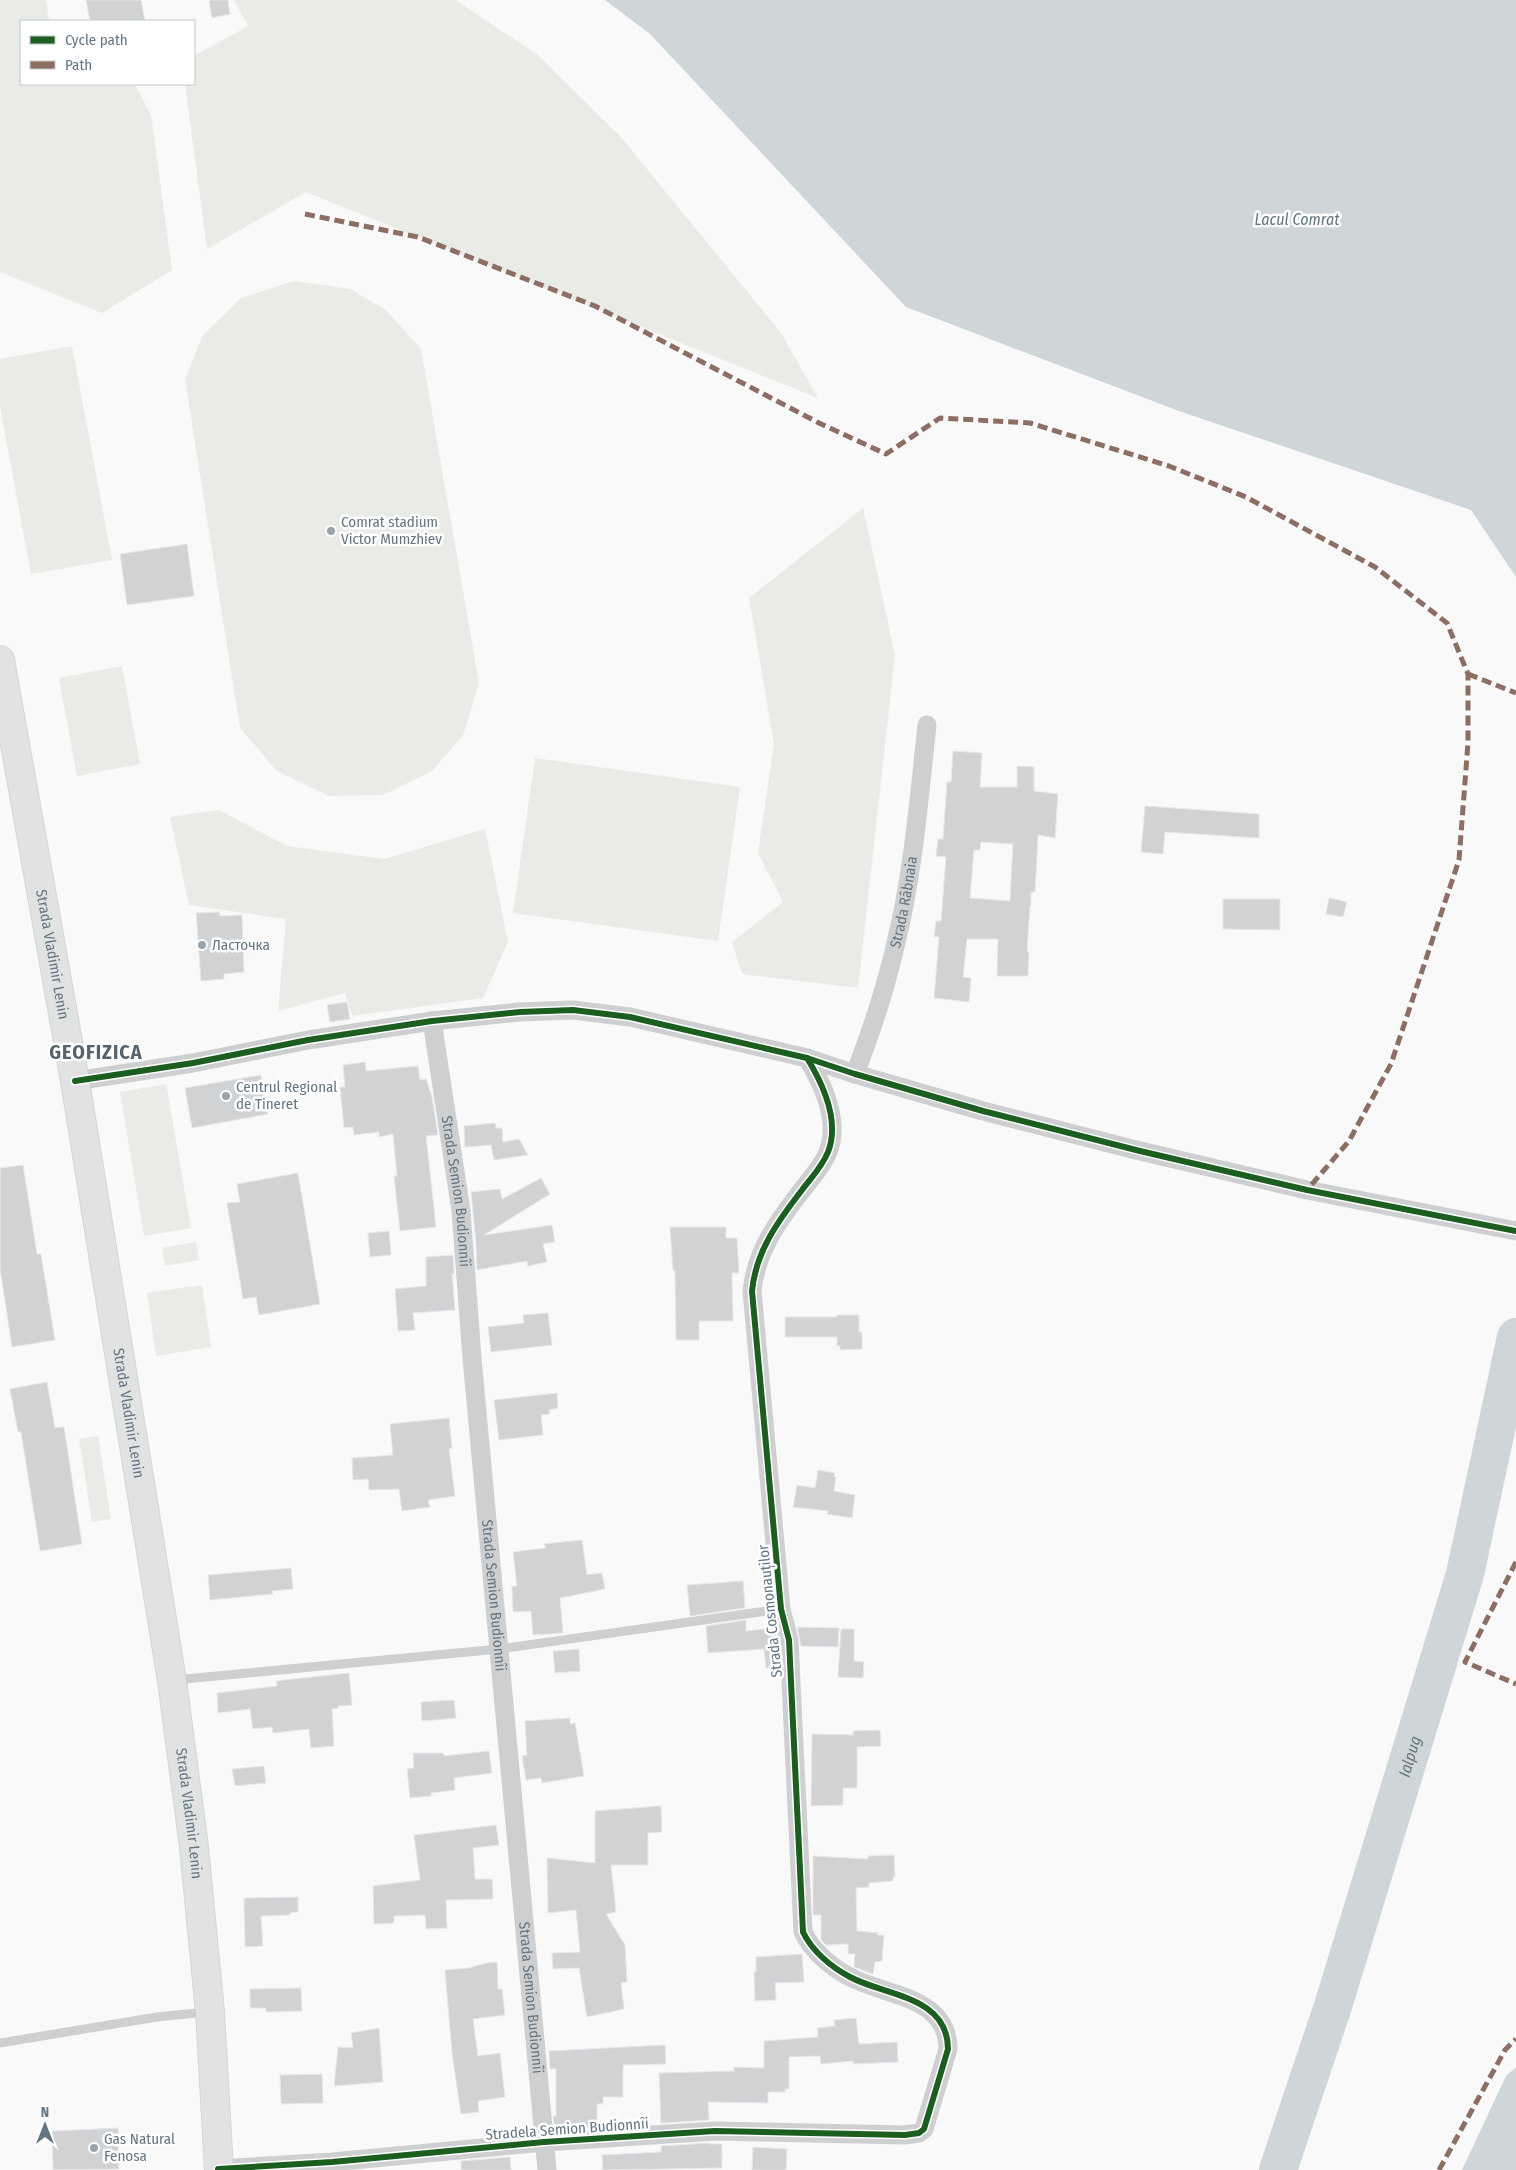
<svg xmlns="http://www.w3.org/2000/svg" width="1516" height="2170" font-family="'Fira Sans Condensed',sans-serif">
<rect width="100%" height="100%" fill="#f9f9f9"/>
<!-- green -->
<g fill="#e8ebe6">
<path d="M 0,0 L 46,0 L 49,21 L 21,21 L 21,84 L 135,84 L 151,115 L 172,270 L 102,313 L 0,272 Z"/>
<path d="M 234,0 L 455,0 L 538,55 L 620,136 L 781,333 L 818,398 L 306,192 L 207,249 L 185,84 L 194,84 L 194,56 L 248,26 Z"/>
<path d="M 294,281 L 350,289 L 386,310 L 421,349 L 479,683 L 463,735 L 432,771 L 383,795 L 329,796 L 277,771 L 240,728 L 185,379 L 203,335 L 241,298 Z"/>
<path d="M 72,346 L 112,560 L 31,574 L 0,406 L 0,359 Z"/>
<path d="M 863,508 L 895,655 L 858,988 L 742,974 L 732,942 L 783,902 L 758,853 L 774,744 L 749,598 Z"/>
<path d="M 122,666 L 140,764 L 77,776 L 59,678 Z"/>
<path d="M 535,758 L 740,787 L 718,941 L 513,913 Z"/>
<path d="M 219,810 L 287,846 L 384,859 L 485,829 L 508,942 L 483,998 L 352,1016 L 345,993 L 278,1011 L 286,919 L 189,905 L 170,817 Z"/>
<path d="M 166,1084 L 191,1228 L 144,1236 L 120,1092 Z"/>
<path d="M 196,1242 L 199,1260 L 165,1266 L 162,1248 Z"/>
<path d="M 202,1285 L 211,1347 L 156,1356 L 147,1293 Z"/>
<path d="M 98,1436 L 111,1519 L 92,1522 L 79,1439 Z"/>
</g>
<!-- water -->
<g fill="#ced6d9">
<path d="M 605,0 L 1516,0 L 1516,577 L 1471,510 L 1179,411 L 906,307 L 650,34 Z"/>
<path d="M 1516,2067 L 1516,2170 L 1462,2170 L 1506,2076 Z"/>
</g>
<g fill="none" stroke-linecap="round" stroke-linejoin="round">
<!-- river -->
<path stroke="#ced6d9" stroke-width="38" id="s1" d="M 1278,2170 L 1333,2006 L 1465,1574 L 1516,1337"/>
</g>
<!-- building -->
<g fill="#d0d2d3" stroke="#e8e8e8" fill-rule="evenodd">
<path d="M 86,0 L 141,0 L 145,21 L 90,21 Z"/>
<path d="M 209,0 L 228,0 L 230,14 L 212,18 Z"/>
<path d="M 187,544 L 194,596 L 127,605 L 120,554 Z"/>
<path d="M 953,751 L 982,753 L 980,787 L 1017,787 L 1017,766 L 1034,767 L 1034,791 L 1058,794 L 1055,838 L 1038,835 L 1035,892 L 1031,892 L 1031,906 L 1030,906 L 1027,952 L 1029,952 L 1028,976 L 997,976 L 998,939 L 967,939 L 963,977 L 971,978 L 969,1002 L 934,998 L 939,937 L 934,937 L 936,921 L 941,921 L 946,857 L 936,856 L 938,839 L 943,839 L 947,782 L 951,782 ZM 981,842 L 1013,844 L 1010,901 L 970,898 L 974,850 L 980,850 Z"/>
<path d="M 1145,806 L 1259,814 L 1259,838 L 1165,832 L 1163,854 L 1141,852 Z"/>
<path d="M 1329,898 L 1347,902 L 1343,917 L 1326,914 Z"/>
<path d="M 1223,899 L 1280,899 L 1280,930 L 1223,929 Z"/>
<path d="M 219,912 L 220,916 L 242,915 L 244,972 L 224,974 L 224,979 L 201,981 L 196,913 Z"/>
<path d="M 347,1002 L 350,1019 L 330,1022 L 327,1005 Z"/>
<path d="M 365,1062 L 366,1071 L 418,1066 L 420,1080 L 426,1079 L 432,1097 L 438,1135 L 426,1136 L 436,1227 L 400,1231 L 394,1176 L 397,1176 L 393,1134 L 379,1137 L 379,1132 L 354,1135 L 353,1127 L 344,1128 L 340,1087 L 345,1087 L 343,1065 Z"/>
<path d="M 261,1075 L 268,1114 L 192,1128 L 185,1088 Z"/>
<path d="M 495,1123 L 496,1128 L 502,1128 L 503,1142 L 519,1139 L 528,1155 L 494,1160 L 491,1145 L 465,1147 L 464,1126 Z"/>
<path d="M 23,1165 L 37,1254 L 41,1254 L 55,1340 L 12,1347 L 0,1269 L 0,1168 Z"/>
<path d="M 298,1173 L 320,1304 L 259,1315 L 256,1297 L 243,1299 L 227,1203 L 240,1202 L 237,1184 Z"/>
<path d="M 541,1178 L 550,1194 L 484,1235 L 552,1225 L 555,1242 L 543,1244 L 547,1262 L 528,1266 L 527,1261 L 477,1270 L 476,1243 L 471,1192 L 500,1189 L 502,1199 Z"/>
<path d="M 670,1227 L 726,1227 L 726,1238 L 737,1238 L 739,1273 L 732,1273 L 733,1321 L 699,1321 L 699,1340 L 676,1340 L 675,1271 L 673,1271 Z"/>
<path d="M 389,1231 L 391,1255 L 370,1257 L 368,1233 Z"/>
<path d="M 453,1255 L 454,1274 L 452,1274 L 455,1310 L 413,1313 L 415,1330 L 398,1331 L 395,1289 L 426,1286 L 426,1257 Z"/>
<path d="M 548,1313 L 552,1345 L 491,1352 L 488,1327 L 524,1323 L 523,1315 Z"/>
<path d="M 837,1315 L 859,1315 L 859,1332 L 862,1332 L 862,1349 L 840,1350 L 840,1346 L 837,1346 L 837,1337 L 785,1337 L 785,1317 L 837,1317 Z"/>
<path d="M 47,1382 L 55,1428 L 64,1427 L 82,1544 L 40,1551 L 21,1432 L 18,1432 L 10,1389 Z"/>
<path d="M 557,1393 L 558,1408 L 549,1410 L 550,1414 L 541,1415 L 543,1435 L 499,1440 L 494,1400 Z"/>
<path d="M 449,1418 L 452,1448 L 449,1449 L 455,1496 L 428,1500 L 430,1507 L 402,1511 L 399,1489 L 369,1490 L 368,1479 L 353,1480 L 352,1458 L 393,1455 L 390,1424 Z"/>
<path d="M 818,1470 L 835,1473 L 834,1477 L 836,1477 L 834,1491 L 855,1495 L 852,1518 L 827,1514 L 828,1511 L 793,1507 L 797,1485 L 815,1488 Z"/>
<path d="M 582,1540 L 587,1575 L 602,1573 L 605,1589 L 560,1598 L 563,1633 L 533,1635 L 531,1611 L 513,1612 L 512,1586 L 517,1586 L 513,1552 L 546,1548 L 544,1544 Z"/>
<path d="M 291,1568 L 293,1589 L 272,1591 L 273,1594 L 210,1600 L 208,1575 Z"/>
<path d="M 743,1581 L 745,1608 L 690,1616 L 687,1585 Z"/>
<path d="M 746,1620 L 746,1631 L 774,1628 L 778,1642 L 779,1667 L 766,1668 L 764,1649 L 708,1653 L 706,1626 Z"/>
<path d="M 797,1627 L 839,1628 L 838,1647 L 801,1646 Z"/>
<path d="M 841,1629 L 854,1629 L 854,1661 L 864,1662 L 863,1678 L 838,1677 Z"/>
<path d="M 579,1649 L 580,1671 L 555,1673 L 553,1651 Z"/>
<path d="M 349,1673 L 352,1705 L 338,1706 L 338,1708 L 332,1709 L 334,1746 L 311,1748 L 309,1729 L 273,1733 L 272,1727 L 253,1729 L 250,1709 L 218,1713 L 217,1693 L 277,1686 L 276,1681 Z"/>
<path d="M 454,1700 L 456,1718 L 422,1721 L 421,1702 Z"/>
<path d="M 570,1718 L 570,1724 L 575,1723 L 584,1776 L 542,1783 L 541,1778 L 526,1780 L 522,1756 L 527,1755 L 525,1721 Z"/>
<path d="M 880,1730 L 881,1746 L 857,1747 L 857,1788 L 843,1788 L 843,1805 L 811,1806 L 812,1734 L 854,1735 L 853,1731 Z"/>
<path d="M 489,1751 L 492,1773 L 454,1778 L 455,1790 L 431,1793 L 431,1796 L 410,1798 L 407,1769 L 414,1768 L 413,1753 L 443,1753 L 444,1756 Z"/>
<path d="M 264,1766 L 266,1783 L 235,1786 L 232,1769 Z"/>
<path d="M 661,1806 L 662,1832 L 648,1833 L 648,1865 L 611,1865 L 616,1912 L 606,1914 L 625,1945 L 627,1982 L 621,1983 L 624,2009 L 587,2017 L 579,1968 L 553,1969 L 552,1953 L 580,1952 L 576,1910 L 548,1913 L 547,1858 L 595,1863 L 595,1811 Z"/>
<path d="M 496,1825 L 499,1845 L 473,1848 L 475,1879 L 492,1879 L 493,1899 L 446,1900 L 447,1928 L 426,1929 L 425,1915 L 394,1916 L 394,1923 L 374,1924 L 373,1886 L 420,1880 L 414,1835 Z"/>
<path d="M 894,1855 L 895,1877 L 893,1877 L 893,1881 L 869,1883 L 869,1887 L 856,1888 L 857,1931 L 878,1933 L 877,1935 L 884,1935 L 882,1961 L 875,1962 L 873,1974 L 854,1967 L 855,1954 L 848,1954 L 848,1944 L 826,1945 L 821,1940 L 821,1915 L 813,1915 L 813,1856 L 868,1859 L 868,1856 Z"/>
<path d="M 298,1897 L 298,1912 L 290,1913 L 290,1915 L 261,1916 L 263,1946 L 245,1947 L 244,1898 Z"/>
<path d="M 802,1954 L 804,1982 L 775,1983 L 776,2000 L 755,2001 L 754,1972 L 756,1972 L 756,1957 Z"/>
<path d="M 497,1962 L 498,1989 L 502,1989 L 505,2015 L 473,2019 L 478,2056 L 500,2053 L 505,2097 L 478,2101 L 479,2112 L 461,2114 L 452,2053 L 445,1970 L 469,1968 L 486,1963 Z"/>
<path d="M 301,1988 L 302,2011 L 266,2012 L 266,2008 L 250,2008 L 250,1989 Z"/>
<path d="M 856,2018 L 859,2044 L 897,2042 L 898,2062 L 853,2064 L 853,2061 L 821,2064 L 820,2056 L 789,2057 L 789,2089 L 785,2089 L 785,2092 L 768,2092 L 768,2103 L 708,2102 L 709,2120 L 661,2123 L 659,2073 L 734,2071 L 734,2067 L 764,2068 L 764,2041 L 818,2037 L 817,2028 L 835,2026 L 834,2020 Z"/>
<path d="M 379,2028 L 383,2082 L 334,2086 L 338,2047 L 353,2048 L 351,2033 Z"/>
<path d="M 665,2045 L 666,2064 L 623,2065 L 623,2097 L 603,2097 L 603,2104 L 597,2104 L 597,2127 L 555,2130 L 553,2116 L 556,2116 L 556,2069 L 550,2069 L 549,2051 Z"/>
<path d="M 322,2074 L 323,2103 L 281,2104 L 280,2075 Z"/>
<path d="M 118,2128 L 119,2169 L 53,2170 L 52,2131 Z"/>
<path d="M 709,2143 L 709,2144 L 722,2144 L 722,2168 L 603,2170 L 602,2155 L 661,2152 L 661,2146 Z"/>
<path d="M 753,2147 L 787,2149 L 786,2170 L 752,2170 Z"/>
<path d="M 510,2157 L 511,2170 L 461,2170 L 461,2161 Z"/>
</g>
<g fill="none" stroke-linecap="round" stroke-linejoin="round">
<defs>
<g id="primary">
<path id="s4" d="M 0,660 L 75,1081 L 172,1681 L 194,1847 L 210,2012 L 219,2170"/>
</g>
</defs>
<!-- primary casing -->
<use href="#primary" stroke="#d5d6d7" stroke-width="30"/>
<!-- service -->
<g stroke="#cecfd0" stroke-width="9">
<path d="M 174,1680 L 499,1649 L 781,1609"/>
<path d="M 0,2043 L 157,2017 L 207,2012"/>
</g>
<!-- minor -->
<g stroke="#cecfd0" stroke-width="19">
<path id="s2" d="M 432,1021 L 461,1211 L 472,1358 L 547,2170"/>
<path id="s3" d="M 855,1074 C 871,1032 885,991 895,947 C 913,876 919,798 927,725"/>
<path d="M 75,1081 L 193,1063 L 308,1040 L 432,1021 L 520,1012 L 573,1010 L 630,1017 L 807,1058 L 855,1074 L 983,1111 L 1140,1151 L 1307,1190 L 1516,1231"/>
<path d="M 218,2169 L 332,2162 L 544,2142 L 715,2131 L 905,2135 L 919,2133 L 924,2129 L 948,2049 C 948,1996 885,1996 850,1977 C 831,1967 812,1951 803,1932 L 789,1640 L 781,1609 L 752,1291 C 756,1251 778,1221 802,1190 C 811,1178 822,1167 828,1152 C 840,1121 823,1084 807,1058"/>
</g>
<!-- primary -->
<use href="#primary" stroke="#e1e2e2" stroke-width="28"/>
<!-- quiet -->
<g stroke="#8d6e63" stroke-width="5" stroke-dasharray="10 5" stroke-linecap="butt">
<path d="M 305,214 L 418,237 L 595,306 L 819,423 L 886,454 L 940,418 L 1030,423 L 1169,466 L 1246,497 L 1375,567 L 1447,623 L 1468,674 L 1468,743 L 1459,860 L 1391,1064 L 1349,1141 L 1307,1190"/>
<path d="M 1468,674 L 1516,693"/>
<path d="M 1516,1562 L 1465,1662 L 1516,1684"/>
<path d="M 1439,2170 L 1505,2050 L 1516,2039"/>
</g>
<defs>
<g id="cycleway">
<path d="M 75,1081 L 193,1063 L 308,1040 L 432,1021 L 520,1012 L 573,1010 L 630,1017 L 807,1058 L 855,1074 L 983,1111 L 1140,1151 L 1307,1190 L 1516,1231"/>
<path d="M 218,2169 L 332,2162 L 544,2142 L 715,2131 L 905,2135 L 919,2133 L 924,2129 L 948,2049 C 948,1996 885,1996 850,1977 C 831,1967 812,1951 803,1932 L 789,1640 L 781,1609 L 752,1291 C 756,1251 778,1221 802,1190 C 811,1178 822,1167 828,1152 C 840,1121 823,1084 807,1058"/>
</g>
</defs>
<!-- cycleway casing -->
<use href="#cycleway" stroke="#fff" stroke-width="9"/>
<!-- cycleway -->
<use href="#cycleway" stroke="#1b5e20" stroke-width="6"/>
</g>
<!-- markers -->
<g fill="#99a4ac" stroke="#fff" stroke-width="2">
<circle cx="331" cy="531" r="5"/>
<circle cx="202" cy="945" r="5"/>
<circle cx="226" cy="1096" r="5"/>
<circle cx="94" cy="2148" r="5"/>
</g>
<g text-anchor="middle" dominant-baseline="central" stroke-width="5" stroke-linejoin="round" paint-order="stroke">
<!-- poi labels -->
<g font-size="15" fill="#657683" stroke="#fff" text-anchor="start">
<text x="341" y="522">Comrat stadium<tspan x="341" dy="17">Victor Mumzhiev</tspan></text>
<text x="212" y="945">Ласточка</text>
<text x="236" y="1087">Centrul Regional<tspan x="236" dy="17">de Tineret</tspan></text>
<text x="104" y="2139">Gas Natural<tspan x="104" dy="17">Fenosa</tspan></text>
</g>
<!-- street labels -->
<g font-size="15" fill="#657683" stroke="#fff">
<text stroke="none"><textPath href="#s3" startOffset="179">Strada Râbnaia</textPath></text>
<text stroke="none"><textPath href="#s4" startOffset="299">Strada Vladimir Lenin</textPath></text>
<text stroke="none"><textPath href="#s2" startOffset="172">Strada Semion Budionnîi</textPath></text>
<text stroke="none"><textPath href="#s4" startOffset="764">Strada Vladimir Lenin</textPath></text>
<text stroke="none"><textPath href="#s2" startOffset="578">Strada Semion Budionnîi</textPath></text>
<text transform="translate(770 1611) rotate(-96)">Strada Cosmonauților</text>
<text stroke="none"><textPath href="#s4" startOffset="1169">Strada Vladimir Lenin</textPath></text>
<text stroke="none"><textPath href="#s2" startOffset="982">Strada Semion Budionnîi</textPath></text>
<text transform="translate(567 2129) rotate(-4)">Stradela Semion Budionnîi</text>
</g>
<!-- water labels -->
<g font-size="16" font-style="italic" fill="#60757c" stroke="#fff">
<text x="1297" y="219">Lacul Comrat</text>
<text stroke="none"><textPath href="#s1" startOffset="434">Ialpug</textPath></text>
</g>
<!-- district labels -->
<g font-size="20" font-weight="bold" letter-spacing="1" fill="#57646e" stroke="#fff">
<text x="96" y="1052">GEOFIZICA</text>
</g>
</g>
<!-- legend -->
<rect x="20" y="20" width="175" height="65" fill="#ffffff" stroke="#c1c8cd"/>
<rect x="30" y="36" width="25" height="8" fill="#1b5e20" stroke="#c1c8cd"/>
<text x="65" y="45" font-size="15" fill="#657683">Cycle path</text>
<rect x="30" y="61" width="25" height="8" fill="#8d6e63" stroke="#c1c8cd"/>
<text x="65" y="70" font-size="15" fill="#657683">Path</text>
<!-- north arrow -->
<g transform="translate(45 2125)" stroke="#ffffff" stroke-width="4" paint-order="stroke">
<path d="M0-4L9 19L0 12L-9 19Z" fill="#657683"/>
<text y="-8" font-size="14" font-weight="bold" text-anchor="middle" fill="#657683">N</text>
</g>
</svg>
